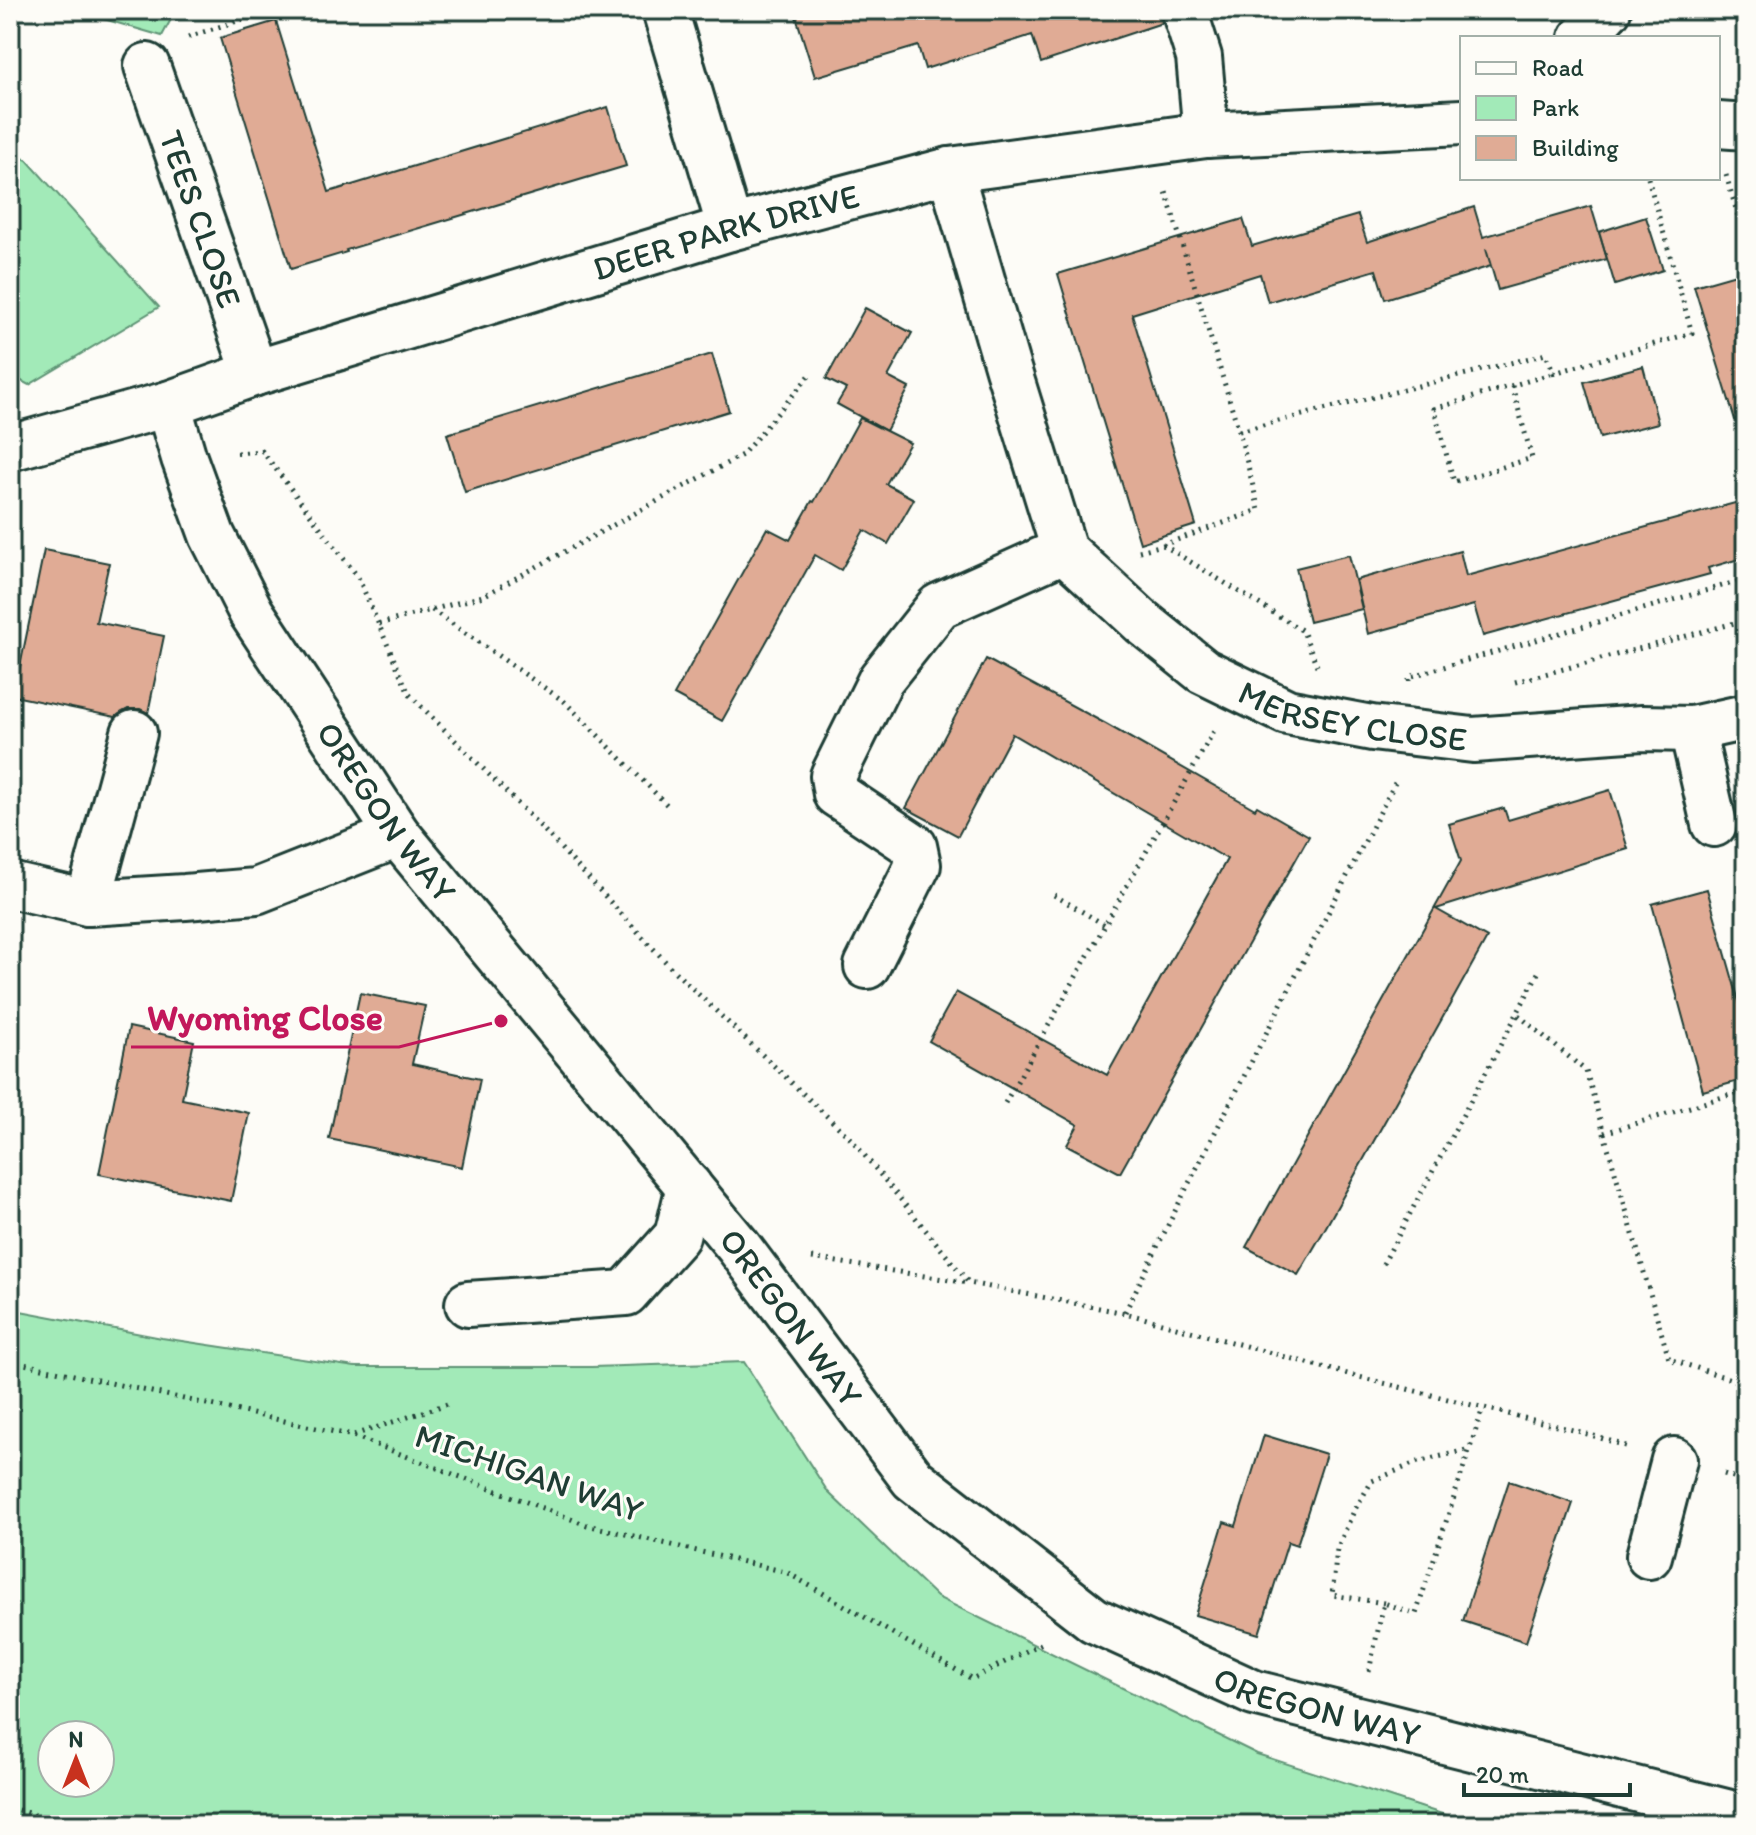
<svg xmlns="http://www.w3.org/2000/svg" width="1756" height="1835" font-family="Itim,sans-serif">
<rect width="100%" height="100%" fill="#fdfcf7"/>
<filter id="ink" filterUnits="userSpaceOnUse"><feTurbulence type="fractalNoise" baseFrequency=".0125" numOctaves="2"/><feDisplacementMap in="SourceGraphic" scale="16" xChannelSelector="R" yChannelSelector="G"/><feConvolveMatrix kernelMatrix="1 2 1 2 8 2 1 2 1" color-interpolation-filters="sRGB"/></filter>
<g filter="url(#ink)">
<!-- green -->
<g fill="#a2eab8" stroke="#609476" stroke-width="2" fill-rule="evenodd">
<path d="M 73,10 L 176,10 L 162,36 Z"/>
<path d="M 10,152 L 27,160 L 159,307 L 29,385 L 10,375 Z"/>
<path d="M 10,1309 L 162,1338 L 355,1367 L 592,1367 L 744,1362 L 828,1492 L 937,1597 L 1257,1754 L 1476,1825 L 10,1825 ZM 52,1735 L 100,1735 L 100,1783 L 52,1783 Z"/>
</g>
<!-- building -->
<g fill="#e0ab95" stroke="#1f3d34" stroke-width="2">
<path d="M 794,10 L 1160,10 L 1162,23 L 1041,63 L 1032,35 L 925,69 L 918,46 L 815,77 Z"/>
<path d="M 276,21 L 329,192 L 608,107 L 626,166 L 346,250 L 347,252 L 291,269 L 220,38 Z"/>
<path d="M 1591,206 L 1607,259 L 1498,290 L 1486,249 L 1491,266 L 1385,299 L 1376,270 L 1268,302 L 1260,274 L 1132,314 L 1196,525 L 1140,543 L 1058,274 L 1243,219 L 1252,246 L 1358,215 L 1367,242 L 1474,207 L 1483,237 Z"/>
<path d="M 1646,217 L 1663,270 L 1615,285 L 1599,232 Z"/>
<path d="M 1746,271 L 1746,419 L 1735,420 L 1694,286 Z"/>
<path d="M 865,308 L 912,333 L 888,377 L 909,388 L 886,431 L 837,404 L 846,389 L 826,379 Z"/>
<path d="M 712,354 L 729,411 L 465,492 L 447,434 Z"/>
<path d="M 1643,366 L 1658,423 L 1600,438 L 1584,382 Z"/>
<path d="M 860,418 L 910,443 L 886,484 L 914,499 L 888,544 L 864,530 L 841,570 L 815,555 L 722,721 L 674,695 L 767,528 L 790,540 L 812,501 L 814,502 Z"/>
<path d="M 1746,500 L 1746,557 L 1708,568 L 1710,574 L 1483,636 L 1474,605 L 1368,634 L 1356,580 L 1460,551 L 1466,576 Z"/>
<path d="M 44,550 L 109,563 L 96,622 L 164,636 L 148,713 L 140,709 L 128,709 L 115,717 L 14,696 Z"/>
<path d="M 1349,555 L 1362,609 L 1309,622 L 1296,568 Z"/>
<path d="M 986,659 L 1106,724 L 1255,809 L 1257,806 L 1309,836 L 1120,1173 L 1067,1145 L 1078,1125 L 929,1041 L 956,992 L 1107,1075 L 1227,859 L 1012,734 L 958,836 L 906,808 Z"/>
<path d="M 1610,790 L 1628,849 L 1436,909 L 1487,938 L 1322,1234 L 1298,1275 L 1246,1247 L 1461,861 L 1449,824 L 1504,808 L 1508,820 Z"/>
<path d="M 1707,889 L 1746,1026 L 1746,1079 L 1703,1091 L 1652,904 Z"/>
<path d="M 360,993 L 425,1006 L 412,1064 L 480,1079 L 462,1167 L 329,1139 Z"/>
<path d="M 129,1027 L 194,1041 L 182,1099 L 249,1113 L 231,1201 L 99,1174 Z"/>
<path d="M 1264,1435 L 1326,1454 L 1297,1545 L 1288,1542 L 1259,1634 L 1195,1615 L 1224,1522 L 1236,1526 Z"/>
<path d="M 1509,1481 L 1573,1503 L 1526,1642 L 1463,1621 Z"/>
</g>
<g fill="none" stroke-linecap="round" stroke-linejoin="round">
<defs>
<g id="minor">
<path d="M 665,10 L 730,228"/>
<path d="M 1184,10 L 1199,57 L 1206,135"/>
<path d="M 1582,38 L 1608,10"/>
<path id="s1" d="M 147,66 L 255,373"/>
<path d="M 1718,125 L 1746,127"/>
<path id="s2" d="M 950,170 L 1008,369 L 1064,550 L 1142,622 L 1203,671 L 1287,712 L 1372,728 L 1473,740 L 1642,728 L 1692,729 L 1746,717"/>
<path id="s3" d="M 168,404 L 184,458 L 212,535 L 251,612 L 398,835 L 738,1246 L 913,1479 L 1094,1620 L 1254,1693 L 1746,1817"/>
<path id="s4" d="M 10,448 L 168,404 L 255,373 L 730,228 L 950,170 L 1206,135 L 1462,122"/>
<path d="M 1692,729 L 1714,824"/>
<path d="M 10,885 L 88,903 L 185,897 L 256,891 L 398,835"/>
<path d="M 88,903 L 134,733"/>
<path d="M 867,966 L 918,865 L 914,846 L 836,794 L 833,776 L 881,679 L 939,606 L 1064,550"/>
<path d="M 468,1304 L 626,1293 L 677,1236 L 689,1186"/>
<path d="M 1649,1556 L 1674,1460"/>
</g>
</defs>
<!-- minor casing -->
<use href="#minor" stroke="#1f3d34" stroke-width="50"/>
<!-- path -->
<g stroke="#1f3d34" stroke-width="5" stroke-dasharray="2 6" stroke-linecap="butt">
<path d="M 188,37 L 271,10"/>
<path d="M 1726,175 L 1746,243"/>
<path d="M 1512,386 L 1532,458 L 1454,482 L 1434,409 L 1554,373"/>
<path d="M 1239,431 L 1546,354 L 1554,373 L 1692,333 L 1648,178"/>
<path d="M 237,453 L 262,451 L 358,577 L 409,694 L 542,828 L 675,972 L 852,1140 L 969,1283 L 1125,1313 L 1355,1376 L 1581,1432 L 1626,1446"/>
<path d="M 1163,545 L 1303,631 L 1317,666"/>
<path d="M 1139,551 L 1163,545 L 1259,510 L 1239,431 L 1166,192"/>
<path d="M 432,610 L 565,702 L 670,808"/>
<path d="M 379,624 L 483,596 L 742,455 L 810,375"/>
<path d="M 1409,681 L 1409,677 L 1746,579"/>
<path d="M 1515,682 L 1746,620"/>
<path d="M 1054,895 L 1105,925"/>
<path d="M 1538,973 L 1517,1014 L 1586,1071 L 1669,1359 L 1746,1384"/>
<path d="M 1005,1103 L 1214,731"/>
<path d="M 1604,1133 L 1746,1090"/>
<path d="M 812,1258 L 968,1283"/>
<path d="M 1383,1264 L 1517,1014"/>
<path d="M 1125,1312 L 1188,1185 L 1395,783"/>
<path d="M 10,1361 L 353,1436 L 587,1525 L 786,1572 L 972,1679 L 1042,1643"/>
<path d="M 354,1435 L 447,1404"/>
<path d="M 1724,1474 L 1746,1481"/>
<path d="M 1384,1603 L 1332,1595 L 1337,1549 L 1354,1511 L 1372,1481 L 1418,1462 L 1470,1449"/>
<path d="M 1369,1671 L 1384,1603 L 1416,1614 L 1483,1408"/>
<path d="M 10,1808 L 75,1825"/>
</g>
<!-- minor -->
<use href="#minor" stroke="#fdfcf7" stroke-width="44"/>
</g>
</g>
<g text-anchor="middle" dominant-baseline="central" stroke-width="6" stroke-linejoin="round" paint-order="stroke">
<!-- street labels -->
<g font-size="34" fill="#1f3d34" stroke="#fdfcf7">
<text stroke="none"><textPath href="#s1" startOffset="162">TEES CLOSE</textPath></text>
<text stroke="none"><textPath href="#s4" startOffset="748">DEER PARK DRIVE</textPath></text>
<text stroke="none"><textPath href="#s2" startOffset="740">MERSEY CLOSE</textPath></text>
<text stroke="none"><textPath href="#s3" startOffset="466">OREGON WAY</textPath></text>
<text stroke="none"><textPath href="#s3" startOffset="1114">OREGON WAY</textPath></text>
<text transform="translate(529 1473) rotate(19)">MICHIGAN WAY</text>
<text stroke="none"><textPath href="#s3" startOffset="1786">OREGON WAY</textPath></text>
</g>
</g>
<!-- callouts -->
<path fill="none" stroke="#c2185b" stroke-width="3" d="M501 1021L399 1047H131"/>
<circle fill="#c2185b" stroke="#fdfcf7" stroke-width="3" cx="501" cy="1021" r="8"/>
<g font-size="36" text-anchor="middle" font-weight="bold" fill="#c2185b" stroke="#fdfcf7" stroke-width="6" stroke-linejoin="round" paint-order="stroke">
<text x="265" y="1030">Wyoming Close</text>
</g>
<!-- margin -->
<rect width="1756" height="1835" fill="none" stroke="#fdfcf7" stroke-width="40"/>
<rect x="20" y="20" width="1716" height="1795" fill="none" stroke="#1f3d34" stroke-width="3" filter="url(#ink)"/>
<!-- legend -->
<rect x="1460" y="36" width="260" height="144" fill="#fdfcf7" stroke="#a4b0a9" stroke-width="2"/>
<rect x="1476" y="62" width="40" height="12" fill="#fdfcf7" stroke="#a4b0a9" stroke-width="2"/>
<text x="1532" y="76" font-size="24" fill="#1f3d34">Road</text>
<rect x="1476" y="96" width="40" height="24" fill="#a2eab8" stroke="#a4b0a9" stroke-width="2"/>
<text x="1532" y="116" font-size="24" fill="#1f3d34">Park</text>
<rect x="1476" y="136" width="40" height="24" fill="#e0ab95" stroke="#a4b0a9" stroke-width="2"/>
<text x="1532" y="156" font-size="24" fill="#1f3d34">Building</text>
<!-- north arrow -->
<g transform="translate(76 1759)"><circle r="38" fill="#fdfcf7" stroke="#a4b0a9" stroke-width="2"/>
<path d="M0-6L14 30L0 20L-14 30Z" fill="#c8321e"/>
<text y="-12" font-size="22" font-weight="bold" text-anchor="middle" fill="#1f3d34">N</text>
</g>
<!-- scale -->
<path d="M1464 1783v12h166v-12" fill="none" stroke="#1f3d34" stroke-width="4"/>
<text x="1476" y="1783" font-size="24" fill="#1f3d34" stroke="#fdfcf7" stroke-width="6" paint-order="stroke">20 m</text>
</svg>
